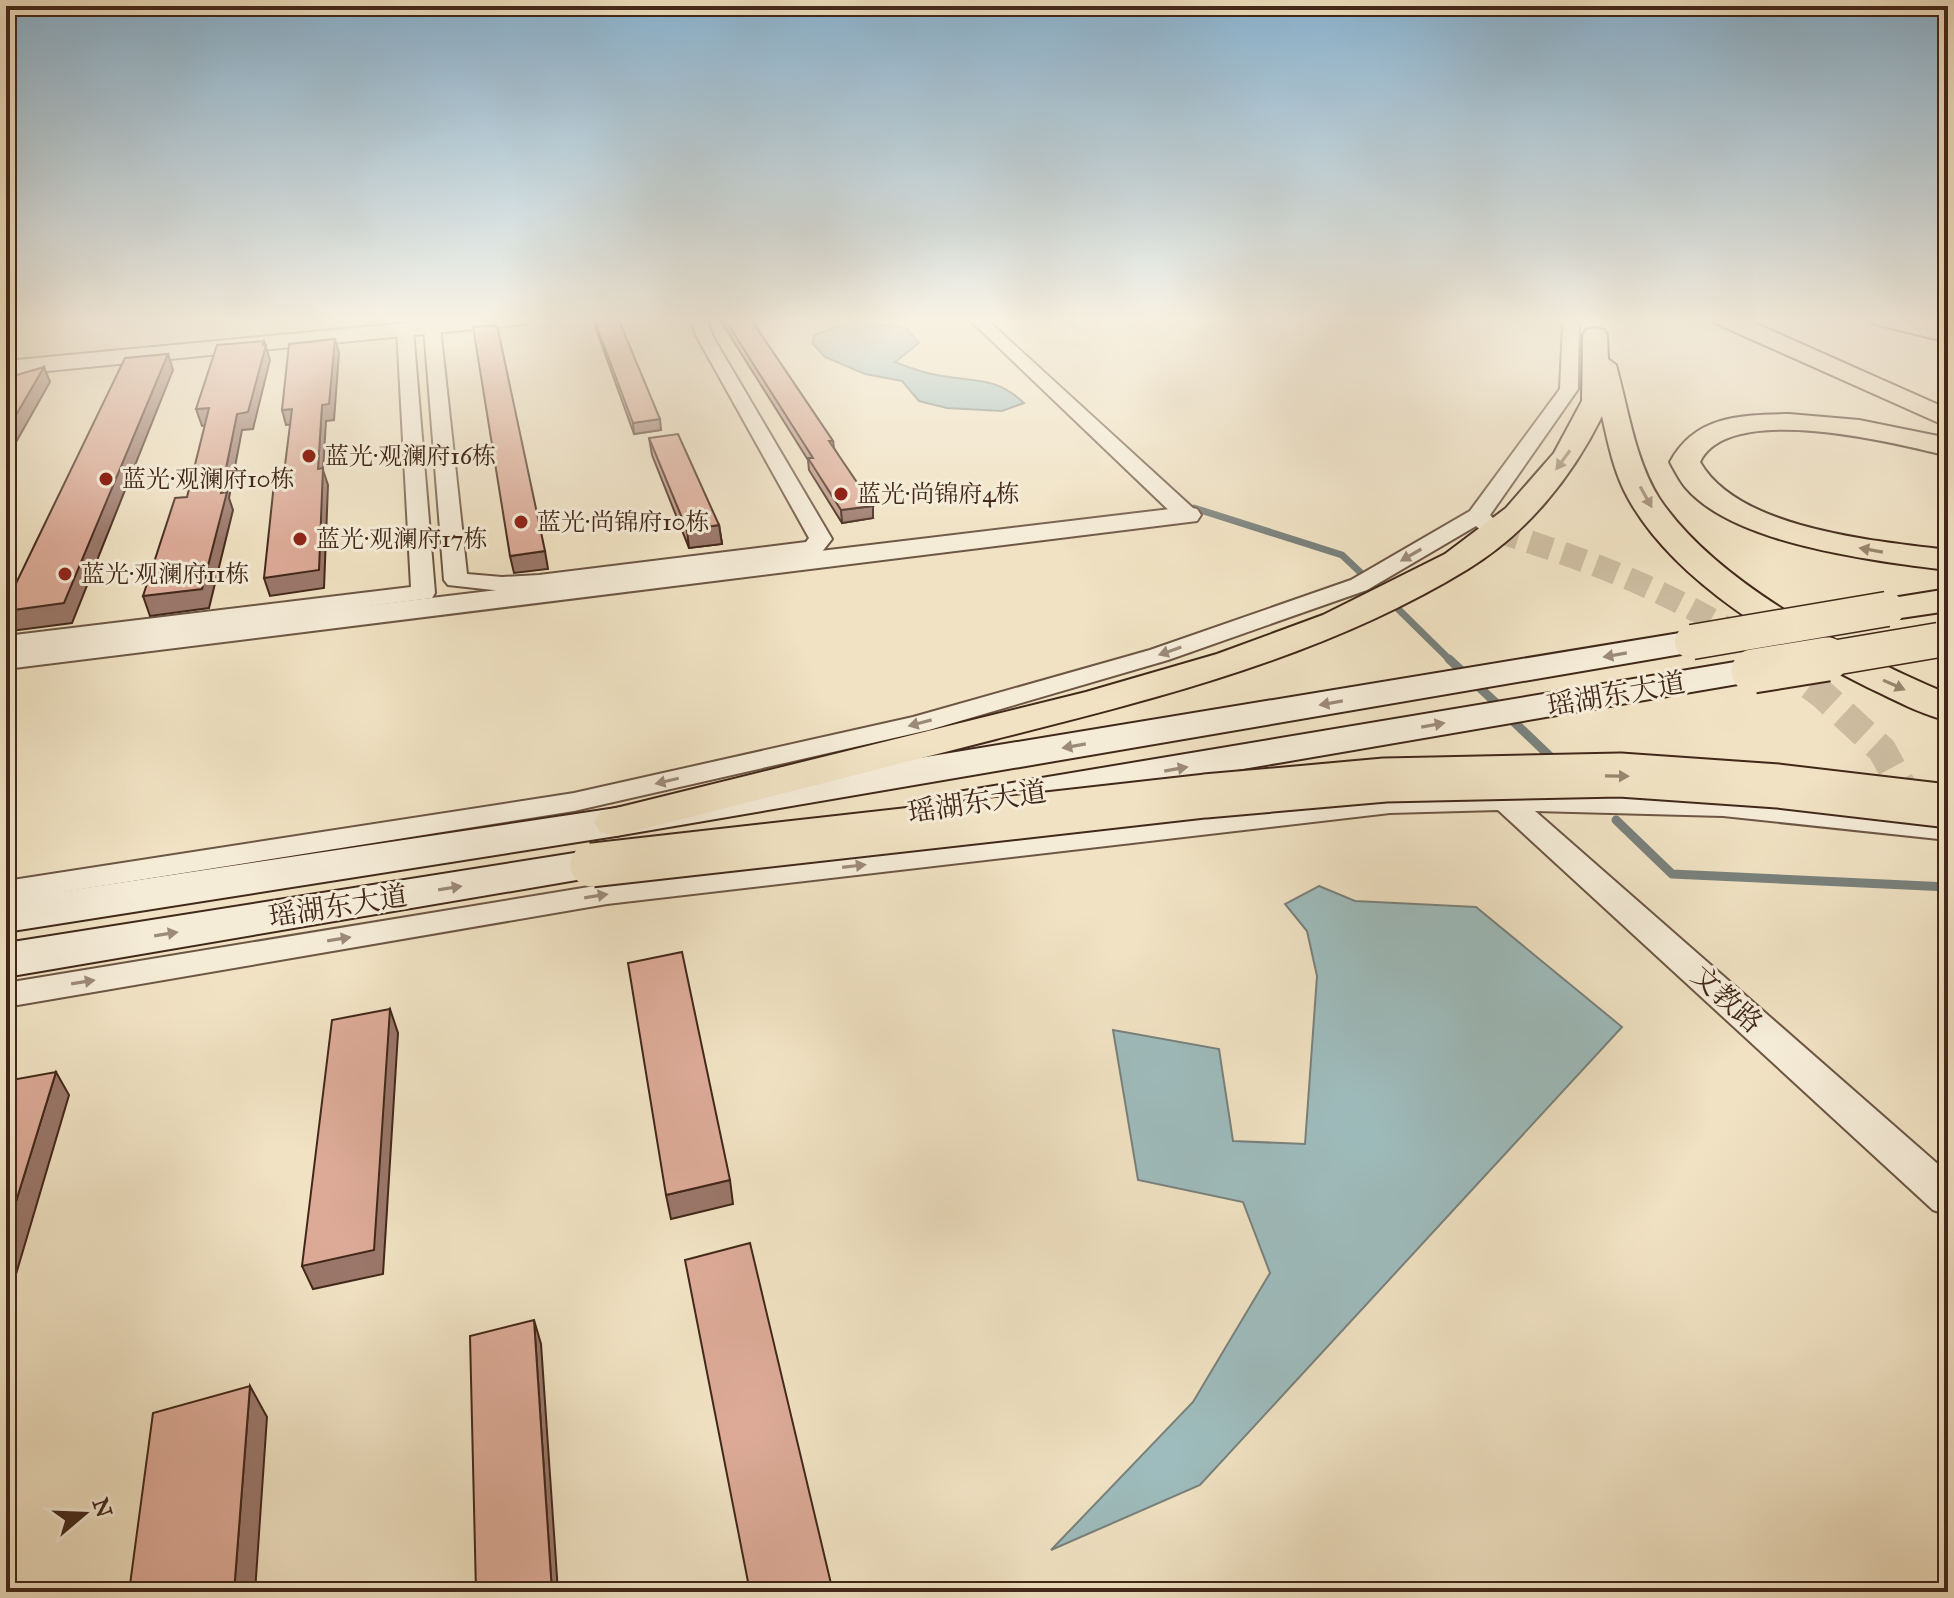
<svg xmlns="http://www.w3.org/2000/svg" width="1954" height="1598" font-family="'IM FELL Great Primer','Noto Serif SC',serif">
<rect width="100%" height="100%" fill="#f0e2c3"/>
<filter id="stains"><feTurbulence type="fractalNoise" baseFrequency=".0025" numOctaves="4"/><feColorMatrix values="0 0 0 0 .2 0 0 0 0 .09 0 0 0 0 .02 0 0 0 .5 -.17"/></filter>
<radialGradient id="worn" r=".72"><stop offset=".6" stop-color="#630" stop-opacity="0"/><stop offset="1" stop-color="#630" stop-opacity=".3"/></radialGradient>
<!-- water -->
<g fill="#9ebcbd" stroke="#79817c" stroke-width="2">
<path d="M 854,321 L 906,328 L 919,343 L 895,362 C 910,368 926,374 943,376 C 978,382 996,377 1024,403 L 1002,411 L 947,408 L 919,401 L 902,381 L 865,374 L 825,357 L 813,344 L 814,335 Z"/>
<path d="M 1319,886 L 1355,901 L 1476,907 L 1622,1027 L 1200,1485 L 1051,1550 L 1193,1402 L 1270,1273 L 1243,1202 L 1138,1180 L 1113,1030 L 1219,1049 L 1233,1141 L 1305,1144 L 1317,976 L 1307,931 L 1285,904 Z"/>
</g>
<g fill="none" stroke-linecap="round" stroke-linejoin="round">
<!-- stream-far1 -->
<g stroke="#79817c" stroke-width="7">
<path d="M 1194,508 L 1342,555 L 1379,590"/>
<path d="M 1393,604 L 1451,661"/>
</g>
<!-- stream -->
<g stroke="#79817c" stroke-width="9">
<path d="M 1449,659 L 1463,672"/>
<path d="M 1479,687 L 1497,704"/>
<path d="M 1514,722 L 1558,764"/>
<path d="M 1616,820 L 1672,874 L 1948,887"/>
</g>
<!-- minor-tunnel-far1 -->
<path stroke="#cdbda1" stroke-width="23" stroke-dasharray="23 12" stroke-linecap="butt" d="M 1496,531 C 1604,565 1683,596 1778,661"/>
<!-- minor-tunnel -->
<path stroke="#cdbda1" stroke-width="29" stroke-dasharray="29 15" stroke-linecap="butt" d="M 1775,659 L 1823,695 L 1882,750 L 1917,814"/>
<defs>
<g id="minor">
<path d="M 690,318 L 706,318 L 713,337 L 832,539 L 821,553 L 539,589 L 502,591 L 448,585 L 444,580 L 424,327 L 432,322 L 440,327 L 467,574 L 502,577 L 539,575 L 806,542 L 809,538 L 697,337 Z"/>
<path d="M 968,318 L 985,318 L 1195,510 L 1198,515 L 1195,520 L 1179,520 Z"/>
<path d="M 1558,318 L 1575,318 L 1579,324 L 1578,389 L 1490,515 L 1505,530 L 1502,535 L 1486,535 L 1476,526 L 1367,590 L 1168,660 L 929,730 L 574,811 L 6,901 L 6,881 L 574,793 L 913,717 L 1150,650 L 1351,580 L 1470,511 L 1560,389 L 1563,325 Z"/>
<path d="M 1898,318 L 1929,318 L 1948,322 L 1948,332 L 1900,321 Z"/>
<path d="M 405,325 L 413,330 L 435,593 L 432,598 L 6,652 L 6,636 L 411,587 L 397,330 Z"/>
<path d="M 1506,792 L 1723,798 L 1948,822 L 1948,840 L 1723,816 L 1535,811 L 1948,1173 L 1948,1215 L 1933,1210 L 1498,810 L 1390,813 L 607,904 L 6,1007 L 6,983 L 607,884 L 1390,795 Z"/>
</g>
<g id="tertiary">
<path d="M 460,318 L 535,318 L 525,324 L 6,375 L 6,361 Z"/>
<path d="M 1187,507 L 1197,509 L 1201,515 L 1197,521 L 6,669 L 6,649 Z"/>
</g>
<g id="secondary">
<path d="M 1692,631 L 1705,634 L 1711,642 L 1705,650 L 616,836 L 6,932 L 6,900 L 616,808 Z"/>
<path d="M 1753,659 L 1767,663 L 1772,671 L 1767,679 L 952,819 L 936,815 L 930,806 L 936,797 L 952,793 Z"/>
<path d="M 631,844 L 647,848 L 654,858 L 647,868 L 6,977 L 6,943 Z"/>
</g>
<g id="primary">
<path d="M 1867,318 L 1908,318 L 1948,328 L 1948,342 L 1871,323 Z"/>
<path d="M 1595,328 L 1604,330 L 1607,335 L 1608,359 L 1616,365 C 1628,408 1635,460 1659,498 C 1717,585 1854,654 1948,694 L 1948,721 C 1920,714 1895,700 1869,688 C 1785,646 1674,582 1628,498 C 1614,473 1608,443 1602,416 C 1572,477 1527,533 1468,569 C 1324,657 1158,698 996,739 C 875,770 753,801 632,832 L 616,836 L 600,832 L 594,822 L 600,812 L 1086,692 L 1217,654 L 1323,615 L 1445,554 L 1506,508 L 1554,453 L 1582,401 L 1583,335 L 1586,330 Z"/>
<path d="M 1789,414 L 1859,420 L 1948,438 L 1948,456 C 1896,443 1729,401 1700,462 C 1739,530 1877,541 1948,550 L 1948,570 C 1876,561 1735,545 1686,488 C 1680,481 1675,471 1670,462 C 1695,415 1741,415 1789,414 Z"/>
<path d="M 1948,589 L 1948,611 L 1887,620 L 1874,617 L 1869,609 L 1874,601 Z"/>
</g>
<path id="trunk" d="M 1711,318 L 1743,318 L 1948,409 L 1948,427 L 1715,323 Z"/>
</defs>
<!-- minor casing -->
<use href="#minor" stroke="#6e5644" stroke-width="4"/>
<!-- tertiary casing -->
<use href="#tertiary" stroke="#6e5644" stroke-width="4"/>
<!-- secondary casing -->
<use href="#secondary" stroke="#42281a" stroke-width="4"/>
<!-- primary casing -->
<use href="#primary" stroke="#42281a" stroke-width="4"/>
<!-- trunk casing -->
<use href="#trunk" stroke="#42281a" stroke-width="4"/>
<!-- minor -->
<use href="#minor" fill="#f5ecd8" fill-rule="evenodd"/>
<!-- tertiary -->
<use href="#tertiary" fill="#f5ecd8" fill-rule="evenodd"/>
<!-- secondary -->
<use href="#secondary" fill="#f5ecd8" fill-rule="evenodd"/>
<!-- primary -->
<use href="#primary" fill="#f0e2c3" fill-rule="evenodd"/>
<!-- trunk -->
<use href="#trunk" fill="#f0e2c3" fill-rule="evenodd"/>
<defs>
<g id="primary-bridge-far1">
<path d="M 1692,642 L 1887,609"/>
<path d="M 1815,661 L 1939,640"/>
</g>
<g id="primary-bridge">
<path d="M 1753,671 L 1827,659"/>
<path d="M 592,865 L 1205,796 L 1385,780 L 1620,775 L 1778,786 L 1948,806"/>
</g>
</defs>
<!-- primary-bridge-far1 casing -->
<use href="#primary-bridge-far1" stroke="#42281a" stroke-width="37" stroke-linecap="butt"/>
<!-- primary-bridge casing -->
<use href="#primary-bridge" stroke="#42281a" stroke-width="47" stroke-linecap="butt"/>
<!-- primary-bridge-far1 -->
<use href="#primary-bridge-far1" stroke="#f0e2c3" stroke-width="34"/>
<!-- primary-bridge -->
<use href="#primary-bridge" stroke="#f0e2c3" stroke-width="43"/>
</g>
<!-- wall -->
<g fill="#bd9282" stroke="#42281a" stroke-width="2">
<path d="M 719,318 L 750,318 L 833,441 L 834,448 L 873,518 L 842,523 L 809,470 L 808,460 Z"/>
<path d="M 594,319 L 661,430 L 634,434 L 596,329 Z"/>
<path d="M 649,438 L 719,525 L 722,544 L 689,548 L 652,455 Z"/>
</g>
<!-- shaded-wall -->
<g fill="#9a776a" stroke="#42281a" stroke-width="2">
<path d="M 335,339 L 339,353 L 334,420 L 326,421 L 323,470 L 328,485 L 324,588 L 270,596 L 264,578 L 318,469 L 322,405 Z"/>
<path d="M 264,341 L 270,360 L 253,429 L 242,430 L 229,498 L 233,510 L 209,608 L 150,616 L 143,596 L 221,493 L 237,414 Z"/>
<path d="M 168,354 L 173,370 L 72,623 L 11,631 L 6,619 L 6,611 Z"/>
<path d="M 44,367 L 50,382 L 6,460 L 6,432 Z"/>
<path d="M 209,408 L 214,424 L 202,426 L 196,409 Z"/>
<path d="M 292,409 L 296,424 L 286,425 L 282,410 Z"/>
<path d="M 660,419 L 661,430 L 634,434 L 633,423 Z"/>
<path d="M 873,506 L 873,518 L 842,523 L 841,510 Z"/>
<path d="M 719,525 L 722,544 L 689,548 L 687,530 Z"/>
<path d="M 545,551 L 548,569 L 514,573 L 510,556 Z"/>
<path d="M 390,1009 L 398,1033 L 383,1274 L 313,1289 L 302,1266 Z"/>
<path d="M 56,1072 L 69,1095 L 6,1308 L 6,1234 Z"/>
<path d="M 730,1180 L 733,1204 L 671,1219 L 666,1195 Z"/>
<path d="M 534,1320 L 541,1344 L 558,1592 L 552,1592 Z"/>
<path d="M 250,1386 L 267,1417 L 255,1592 L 234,1592 Z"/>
</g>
<!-- building -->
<g fill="#dcaa97" stroke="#42281a" stroke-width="2">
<path d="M 605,318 L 618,318 L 660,419 L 633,423 L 594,319 Z"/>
<path d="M 724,318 L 750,318 L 833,441 L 829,441 L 873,506 L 841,510 L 808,458 L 813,458 Z"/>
<path d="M 497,325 L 545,551 L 510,556 L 473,327 Z"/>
<path d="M 335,339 L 329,404 L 322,405 L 318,469 L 323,468 L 319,570 L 264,578 L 275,474 L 284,473 L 292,409 L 282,410 L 289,344 Z"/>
<path d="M 264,341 L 263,345 L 266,345 L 248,412 L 237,414 L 221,493 L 227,492 L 202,589 L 143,596 L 175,498 L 187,497 L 209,408 L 196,409 L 217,345 Z"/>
<path d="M 168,354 L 64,603 L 6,611 L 6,604 L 125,358 Z"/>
<path d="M 44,367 L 6,432 L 6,387 L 13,376 Z"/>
<path d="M 678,434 L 719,525 L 687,530 L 649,438 Z"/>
<path d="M 682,952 L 730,1180 L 666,1195 L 628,963 Z"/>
<path d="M 390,1009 L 374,1250 L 302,1266 L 332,1020 Z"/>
<path d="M 56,1072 L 6,1234 L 6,1081 Z"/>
<path d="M 750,1243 L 833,1592 L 750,1592 L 685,1260 Z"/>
<path d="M 534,1320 L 552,1592 L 476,1592 L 470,1336 Z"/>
<path d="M 250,1386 L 234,1592 L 129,1592 L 153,1413 Z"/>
</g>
<!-- one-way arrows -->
<defs><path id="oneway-solid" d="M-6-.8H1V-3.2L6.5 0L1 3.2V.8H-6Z" transform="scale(2)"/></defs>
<g fill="#99856e">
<use href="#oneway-solid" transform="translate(1563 460) rotate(126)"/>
<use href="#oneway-solid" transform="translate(1646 497) rotate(61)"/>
<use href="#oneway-solid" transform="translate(1871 550) rotate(-170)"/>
<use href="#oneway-solid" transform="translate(1894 685) rotate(24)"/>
<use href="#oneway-solid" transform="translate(1617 776) rotate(1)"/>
</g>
<g fill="#9c8a79">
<use href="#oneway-solid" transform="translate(1411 555) rotate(150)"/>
<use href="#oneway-solid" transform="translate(1170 651) rotate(161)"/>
<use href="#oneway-solid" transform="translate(1615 655) rotate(170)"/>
<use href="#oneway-solid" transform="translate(1331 703) rotate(170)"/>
<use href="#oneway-solid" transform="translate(920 723) rotate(165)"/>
<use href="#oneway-solid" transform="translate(1433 725) rotate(-10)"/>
<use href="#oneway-solid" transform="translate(1074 746) rotate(170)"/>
<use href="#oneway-solid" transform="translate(1176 769) rotate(-10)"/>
<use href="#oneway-solid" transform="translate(667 781) rotate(167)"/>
<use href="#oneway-solid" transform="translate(854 866) rotate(-7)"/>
<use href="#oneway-solid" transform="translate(450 888) rotate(-9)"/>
<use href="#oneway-solid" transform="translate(596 896) rotate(-9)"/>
<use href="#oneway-solid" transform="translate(166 934) rotate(-9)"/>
<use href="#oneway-solid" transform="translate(339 939) rotate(-9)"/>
<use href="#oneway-solid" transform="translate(83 982) rotate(-9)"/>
</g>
<!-- sky -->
<linearGradient id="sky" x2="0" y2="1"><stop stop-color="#8ab7d7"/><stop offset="0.59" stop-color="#f8f2e4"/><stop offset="1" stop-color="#f8f2e4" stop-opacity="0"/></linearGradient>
<rect width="1954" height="542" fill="url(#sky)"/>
<!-- markers -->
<g fill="#8f2418" stroke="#f5ecd8" stroke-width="3">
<circle cx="309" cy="456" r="8"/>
<circle cx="106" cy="479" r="8"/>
<circle cx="841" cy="494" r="8"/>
<circle cx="521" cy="522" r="8"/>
<circle cx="300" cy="539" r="8"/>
<circle cx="65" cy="574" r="8"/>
</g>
<g text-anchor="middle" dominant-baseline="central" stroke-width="6" stroke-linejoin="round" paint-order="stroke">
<!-- far-poi labels -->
<g font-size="24" fill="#42281a" stroke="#f5ecd8" text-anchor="start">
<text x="325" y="456">蓝光·观澜府16栋</text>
<text x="122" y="479">蓝光·观澜府10栋</text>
<text x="857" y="494">蓝光·尚锦府4栋</text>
<text x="537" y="522">蓝光·尚锦府10栋</text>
<text x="316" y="539">蓝光·观澜府17栋</text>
<text x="81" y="574">蓝光·观澜府11栋</text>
</g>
<!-- street labels -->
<g font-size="28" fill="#42281a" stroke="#f5ecd8">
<text transform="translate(1616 694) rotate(-10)">瑶湖东大道</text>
<text transform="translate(977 802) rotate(-9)">瑶湖东大道</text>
<text transform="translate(338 906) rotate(-9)">瑶湖东大道</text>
<text transform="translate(1727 999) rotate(42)">文教路</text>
</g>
</g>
<!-- margin -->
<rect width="1954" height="1598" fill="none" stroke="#f0e2c3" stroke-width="32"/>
<rect x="8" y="8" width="1938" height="1582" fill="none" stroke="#42281a" stroke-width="4"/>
<rect x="16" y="16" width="1922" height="1566" fill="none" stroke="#42281a" stroke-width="2"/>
<!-- north arrow -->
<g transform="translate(84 1514) rotate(71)" stroke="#f5ecd8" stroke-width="6" paint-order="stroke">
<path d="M0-6L14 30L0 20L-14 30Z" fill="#42281a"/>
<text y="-12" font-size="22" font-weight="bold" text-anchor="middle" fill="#42281a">N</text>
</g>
<rect width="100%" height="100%" filter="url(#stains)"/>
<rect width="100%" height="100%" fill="url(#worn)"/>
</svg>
